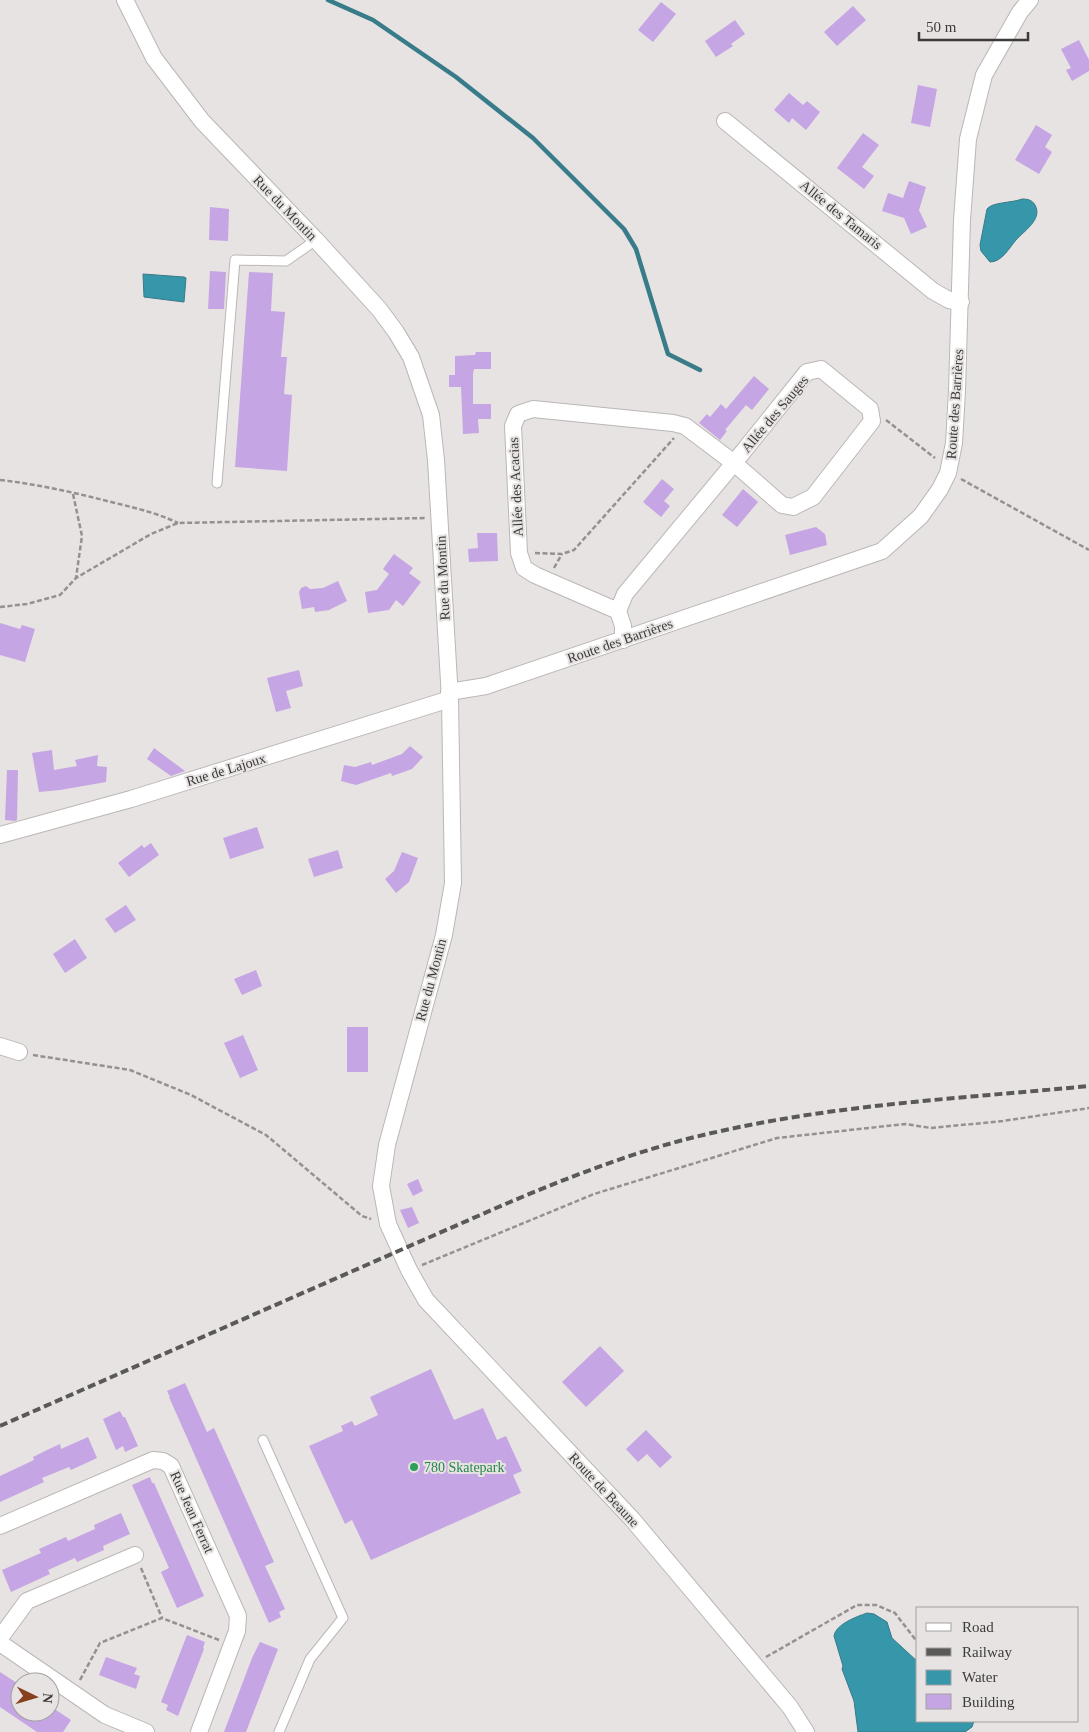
<svg xmlns="http://www.w3.org/2000/svg" width="1089" height="1732" font-family="'Times New Roman',serif">
<rect width="100%" height="100%" fill="#e7e3e2"/>
<!-- water -->
<g fill="#3697ab" stroke="#387b89">
<path d="M 1022,199 C 1028,199 1032,200 1035,205 C 1043,219 1024,231 1016,240 C 1009,248 1002,262 990,262 L 981,251 L 980,245 L 987,209 C 992,202 1012,203 1022,199 Z"/>
<path d="M 143,274 L 184,277 L 186,278 L 184,302 L 144,297 Z"/>
<path d="M 867,1613 L 874,1614 L 887,1622 L 892,1638 L 918,1662 L 918,1721 L 974,1721 L 972,1727 L 965,1732 L 858,1732 L 854,1701 L 842,1669 L 843,1666 L 834,1636 C 836,1624 856,1617 867,1613 Z"/>
</g>
<g fill="none" stroke-linecap="round" stroke-linejoin="round">
<!-- stream -->
<path stroke="#387b89" stroke-width="4.5" d="M 328,0 L 373,20 L 456,77 L 533,138 L 624,229 L 636,249 L 668,354 L 700,370"/>
</g>
<!-- building -->
<g fill="#c5a5e3">
<path d="M 661,2 L 676,14 L 653,42 L 638,30 Z"/>
<path d="M 853,6 L 866,20 L 837,46 L 824,32 Z"/>
<path d="M 735,20 L 745,34 L 731,44 L 733,46 L 716,57 L 705,41 Z"/>
<path d="M 1079,40 L 1089,60 L 1089,71 L 1072,81 L 1066,70 L 1071,68 L 1061,49 Z"/>
<path d="M 918,85 L 937,89 L 930,127 L 911,123 Z"/>
<path d="M 789,93 L 803,105 L 807,101 L 820,112 L 806,130 L 792,118 L 789,123 L 774,110 Z"/>
<path d="M 1036,125 L 1052,135 L 1045,147 L 1052,152 L 1039,174 L 1015,160 Z"/>
<path d="M 863,133 L 879,145 L 862,167 L 874,176 L 864,189 L 837,168 Z"/>
<path d="M 909,181 L 926,187 L 919,210 L 927,227 L 911,234 L 904,218 L 882,211 L 888,193 L 903,198 Z"/>
<path d="M 210,207 L 229,209 L 228,241 L 209,240 Z"/>
<path d="M 210,271 L 226,272 L 224,309 L 208,309 Z"/>
<path d="M 249,272 L 273,273 L 271,311 L 285,312 L 281,357 L 287,357 L 284,394 L 292,395 L 287,471 L 235,467 Z"/>
<path d="M 476,352 L 491,352 L 491,369 L 474,369 L 473,374 L 473,404 L 491,404 L 491,419 L 478,419 L 479,433 L 463,434 L 461,387 L 449,387 L 449,375 L 455,375 L 455,356 L 475,355 Z"/>
<path d="M 754,376 L 769,389 L 752,410 L 746,405 L 725,430 L 727,431 L 720,440 L 699,423 L 707,414 L 710,417 L 721,404 L 726,409 Z"/>
<path d="M 662,479 L 674,489 L 664,501 L 670,506 L 661,517 L 643,502 Z"/>
<path d="M 743,489 L 758,502 L 737,527 L 722,515 Z"/>
<path d="M 816,527 L 825,534 L 827,545 L 790,555 L 785,535 Z"/>
<path d="M 477,533 L 497,533 L 498,561 L 469,562 L 468,549 L 478,548 Z"/>
<path d="M 394,554 L 413,568 L 409,573 L 421,582 L 403,606 L 396,600 L 389,610 L 368,613 L 365,592 L 377,590 L 389,574 L 383,569 Z"/>
<path d="M 338,581 L 347,601 L 329,610 L 315,612 L 314,607 L 302,609 L 299,592 L 301,588 L 306,586 L 310,589 L 323,588 Z"/>
<path d="M 0,623 L 20,629 L 22,625 L 35,629 L 25,662 L 0,655 Z"/>
<path d="M 299,670 L 303,686 L 286,691 L 291,708 L 276,712 L 267,678 Z"/>
<path d="M 410,746 L 423,757 L 412,769 L 392,776 L 391,773 L 356,785 L 341,781 L 344,765 L 355,767 L 371,762 L 372,765 L 402,754 Z"/>
<path d="M 154,748 L 185,771 L 171,776 L 147,759 Z"/>
<path d="M 52,750 L 54,770 L 77,766 L 75,760 L 98,755 L 97,766 L 107,767 L 106,782 L 60,790 L 39,792 L 32,753 Z"/>
<path d="M 7,770 L 18,770 L 17,820 L 15,821 L 5,820 Z"/>
<path d="M 257,827 L 264,848 L 230,859 L 223,838 Z"/>
<path d="M 151,843 L 159,855 L 129,877 L 118,863 L 142,845 L 144,848 Z"/>
<path d="M 338,850 L 343,868 L 314,877 L 308,859 Z"/>
<path d="M 402,852 L 418,858 L 409,882 L 396,893 L 385,879 L 394,871 Z"/>
<path d="M 126,905 L 136,920 L 115,933 L 105,919 Z"/>
<path d="M 75,939 L 87,958 L 65,973 L 53,954 Z"/>
<path d="M 256,970 L 262,986 L 242,995 L 234,979 Z"/>
<rect x="347" y="1027" width="21" height="45"/>
<path d="M 243,1035 L 258,1070 L 240,1078 L 224,1043 Z"/>
<path d="M 418,1179 L 423,1191 L 413,1196 L 407,1184 Z"/>
<path d="M 412,1207 L 419,1223 L 408,1228 L 400,1210 Z"/>
<path d="M 600,1346 L 624,1371 L 586,1407 L 562,1382 Z"/>
<path d="M 431,1369 L 454,1420 L 483,1408 L 497,1440 L 506,1436 L 522,1471 L 513,1475 L 521,1493 L 371,1560 L 352,1520 L 345,1524 L 309,1446 L 343,1431 L 341,1426 L 352,1421 L 355,1426 L 378,1415 L 370,1397 Z"/>
<path d="M 185,1383 L 207,1432 L 214,1428 L 274,1562 L 265,1566 L 285,1609 L 279,1612 L 281,1617 L 269,1623 L 169,1397 L 170,1397 L 167,1391 Z"/>
<path d="M 120,1411 L 123,1417 L 125,1417 L 138,1446 L 125,1452 L 123,1446 L 116,1450 L 103,1419 Z"/>
<path d="M 646,1430 L 672,1457 L 660,1468 L 647,1454 L 638,1462 L 626,1449 Z"/>
<path d="M 88,1437 L 97,1458 L 71,1470 L 69,1467 L 42,1478 L 44,1482 L 0,1502 L 0,1476 L 34,1460 L 33,1457 L 47,1450 L 60,1444 L 61,1449 Z"/>
<path d="M 150,1477 L 152,1483 L 154,1483 L 204,1596 L 177,1608 L 161,1572 L 169,1568 L 132,1485 Z"/>
<path d="M 121,1513 L 130,1534 L 103,1546 L 104,1550 L 77,1562 L 75,1558 L 48,1570 L 50,1574 L 11,1592 L 2,1570 L 41,1553 L 39,1549 L 66,1537 L 68,1541 L 95,1529 L 94,1525 Z"/>
<path d="M 187,1635 L 205,1642 L 203,1648 L 204,1649 L 178,1716 L 166,1710 L 168,1705 L 161,1702 Z"/>
<path d="M 260,1642 L 278,1649 L 246,1732 L 224,1732 L 252,1658 Z"/>
<path d="M 106,1657 L 137,1668 L 134,1674 L 140,1676 L 136,1689 L 99,1675 Z"/>
<path d="M 0,1672 L 20,1685 L 20,1712 L 50,1712 L 50,1706 L 71,1720 L 63,1732 L 37,1732 L 0,1707 Z"/>
</g>
<g fill="none" stroke-linecap="round" stroke-linejoin="round">
<defs>
<g id="service">
<path d="M 217,483 L 235,260 L 286,261 L 316,240"/>
<path d="M 263,1440 L 343,1618 L 310,1659 L 279,1732"/>
</g>
<g id="minor">
<path d="M 125,0 L 154,58 L 202,121 L 316,240 L 379,309 L 396,332 L 411,357 L 431,415 L 436,460 L 450,699 L 453,883 L 444,935 L 387,1145 L 381,1186 L 388,1224 L 409,1270 L 426,1300 L 632,1519 L 790,1707 L 806,1732"/>
<path d="M 725,121 L 933,291 L 949,300 L 961,302"/>
<path d="M 618,611 L 535,575 L 524,568 L 519,553 L 513,426 L 518,414 L 533,409 L 673,423 L 685,426 L 734,463 L 782,505 L 793,507 L 813,497 L 872,421 L 870,409 L 821,369 L 807,372 L 734,463 L 625,594 L 618,611 L 623,626 L 623,640"/>
<path d="M 449,692 L 486,686 L 882,551 L 921,516 L 940,489 L 948,473 L 954,443 L 957,391 L 962,220 L 968,139 L 984,75 L 1020,12 L 1030,0"/>
<path d="M 0,835 L 131,799 L 450,699"/>
<path d="M 0,1046 L 19,1052"/>
<path d="M 0,1526 L 153,1460 L 163,1461 L 171,1466 L 238,1616 L 237,1631 L 199,1732"/>
<path d="M 0,1638 L 27,1601 L 135,1555"/>
<path d="M 0,1643 L 105,1715 L 146,1732"/>
</g>
</defs>
<!-- service casing -->
<use href="#service" stroke="#bab7b5" stroke-width="11"/>
<!-- minor casing -->
<use href="#minor" stroke="#bab7b5" stroke-width="18"/>
<!-- path -->
<g stroke="#949190" stroke-width="2.5" stroke-dasharray="5 2.5" stroke-linecap="butt">
<path d="M 886,420 L 935,458"/>
<path d="M 961,479 L 1089,550"/>
<path d="M 0,480 C 36,484 72,492 107,501 C 131,507 155,512 178,523"/>
<path d="M 73,494 L 82,536 L 76,578"/>
<path d="M 535,553 L 562,554 L 574,550 L 674,438"/>
<path d="M 554,568 L 562,554"/>
<path d="M 0,607 L 27,604 L 60,595 L 76,578 L 151,534 L 178,523 L 426,518"/>
<path d="M 33,1055 L 130,1070 L 191,1095 L 266,1135 L 362,1216 L 371,1219"/>
<path d="M 422,1265 L 594,1194 L 777,1138 L 905,1124 L 931,1128 L 1003,1121 L 1089,1108"/>
<path d="M 141,1568 L 162,1618"/>
<path d="M 766,1657 L 857,1605 L 876,1605 L 895,1613 L 918,1643"/>
<path d="M 80,1680 L 100,1643 L 162,1618 L 219,1640"/>
</g>
<!-- service -->
<use href="#service" stroke="#fff" stroke-width="9"/>
<!-- minor -->
<use href="#minor" stroke="#fff" stroke-width="16"/>
<!-- rail -->
<path stroke="#5a5958" stroke-width="4" stroke-dasharray="8 4" stroke-linecap="butt" d="M 0,1426 L 503,1205 C 574,1175 645,1147 721,1131 C 842,1104 966,1098 1089,1086"/>
</g>
<!-- markers -->
<circle fill="#2e9e5b" stroke="#e7e3e2" stroke-width="2" cx="414" cy="1467" r="5"/>
<g text-anchor="middle" dominant-baseline="central" stroke-width="4" stroke-linejoin="round" paint-order="stroke">
<!-- street labels -->
<g font-size="14" fill="#3c3b3a" stroke="#e7e3e2">
<text transform="translate(285 208) rotate(46)">Rue du Montin</text>
<text transform="translate(841 215) rotate(39)">Allée des Tamaris</text>
<text transform="translate(955 404) rotate(-86)">Route des Barrières</text>
<text transform="translate(775 414) rotate(-50)">Allée des Sauges</text>
<text transform="translate(516 487) rotate(-93)">Allée des Acacias</text>
<text transform="translate(443 578) rotate(-93)">Rue du Montin</text>
<text transform="translate(620 641) rotate(-19)">Route des Barrières</text>
<text transform="translate(226 770) rotate(-17)">Rue de Lajoux</text>
<text transform="translate(431 980) rotate(-75)">Rue du Montin</text>
<text transform="translate(604 1490) rotate(47)">Route de Beaune</text>
<text transform="translate(192 1512) rotate(66)">Rue Jean Ferrat</text>
</g>
<!-- leisure labels -->
<g font-size="14" fill="#27864d" stroke="#e7e3e2" text-anchor="start">
<text x="424" y="1467">780 Skatepark</text>
</g>
</g>
<!-- legend -->
<rect x="916" y="1607" width="162" height="115" fill="#e7e3e2" stroke="#a3a09f"/>
<rect x="926" y="1623" width="25" height="8" fill="#ffffff" stroke="#a3a09f"/>
<text x="962" y="1632" font-size="15" fill="#3c3b3a">Road</text>
<rect x="926" y="1648" width="25" height="8" fill="#5a5958" stroke="#a3a09f"/>
<text x="962" y="1657" font-size="15" fill="#3c3b3a">Railway</text>
<rect x="926" y="1670" width="25" height="15" fill="#3697ab" stroke="#a3a09f"/>
<text x="962" y="1682" font-size="15" fill="#3c3b3a">Water</text>
<rect x="926" y="1694" width="25" height="15" fill="#c5a5e3" stroke="#a3a09f"/>
<text x="962" y="1707" font-size="15" fill="#3c3b3a">Building</text>
<!-- north arrow -->
<g transform="translate(35 1697) rotate(95)"><circle r="24" fill="#e7e3e2" stroke="#a3a09f"/>
<path d="M0-4L9 19L0 12L-9 19Z" fill="#86401b"/>
<text y="-8" font-size="14" font-weight="bold" text-anchor="middle" fill="#3c3b3a">N</text>
</g>
<!-- scale -->
<path d="M919 32v8h109v-8" fill="none" stroke="#3c3b3a" stroke-width="2.5"/>
<text x="926" y="32" font-size="15" fill="#3c3b3a" stroke="#e7e3e2" stroke-width="4" paint-order="stroke">50 m</text>
</svg>
